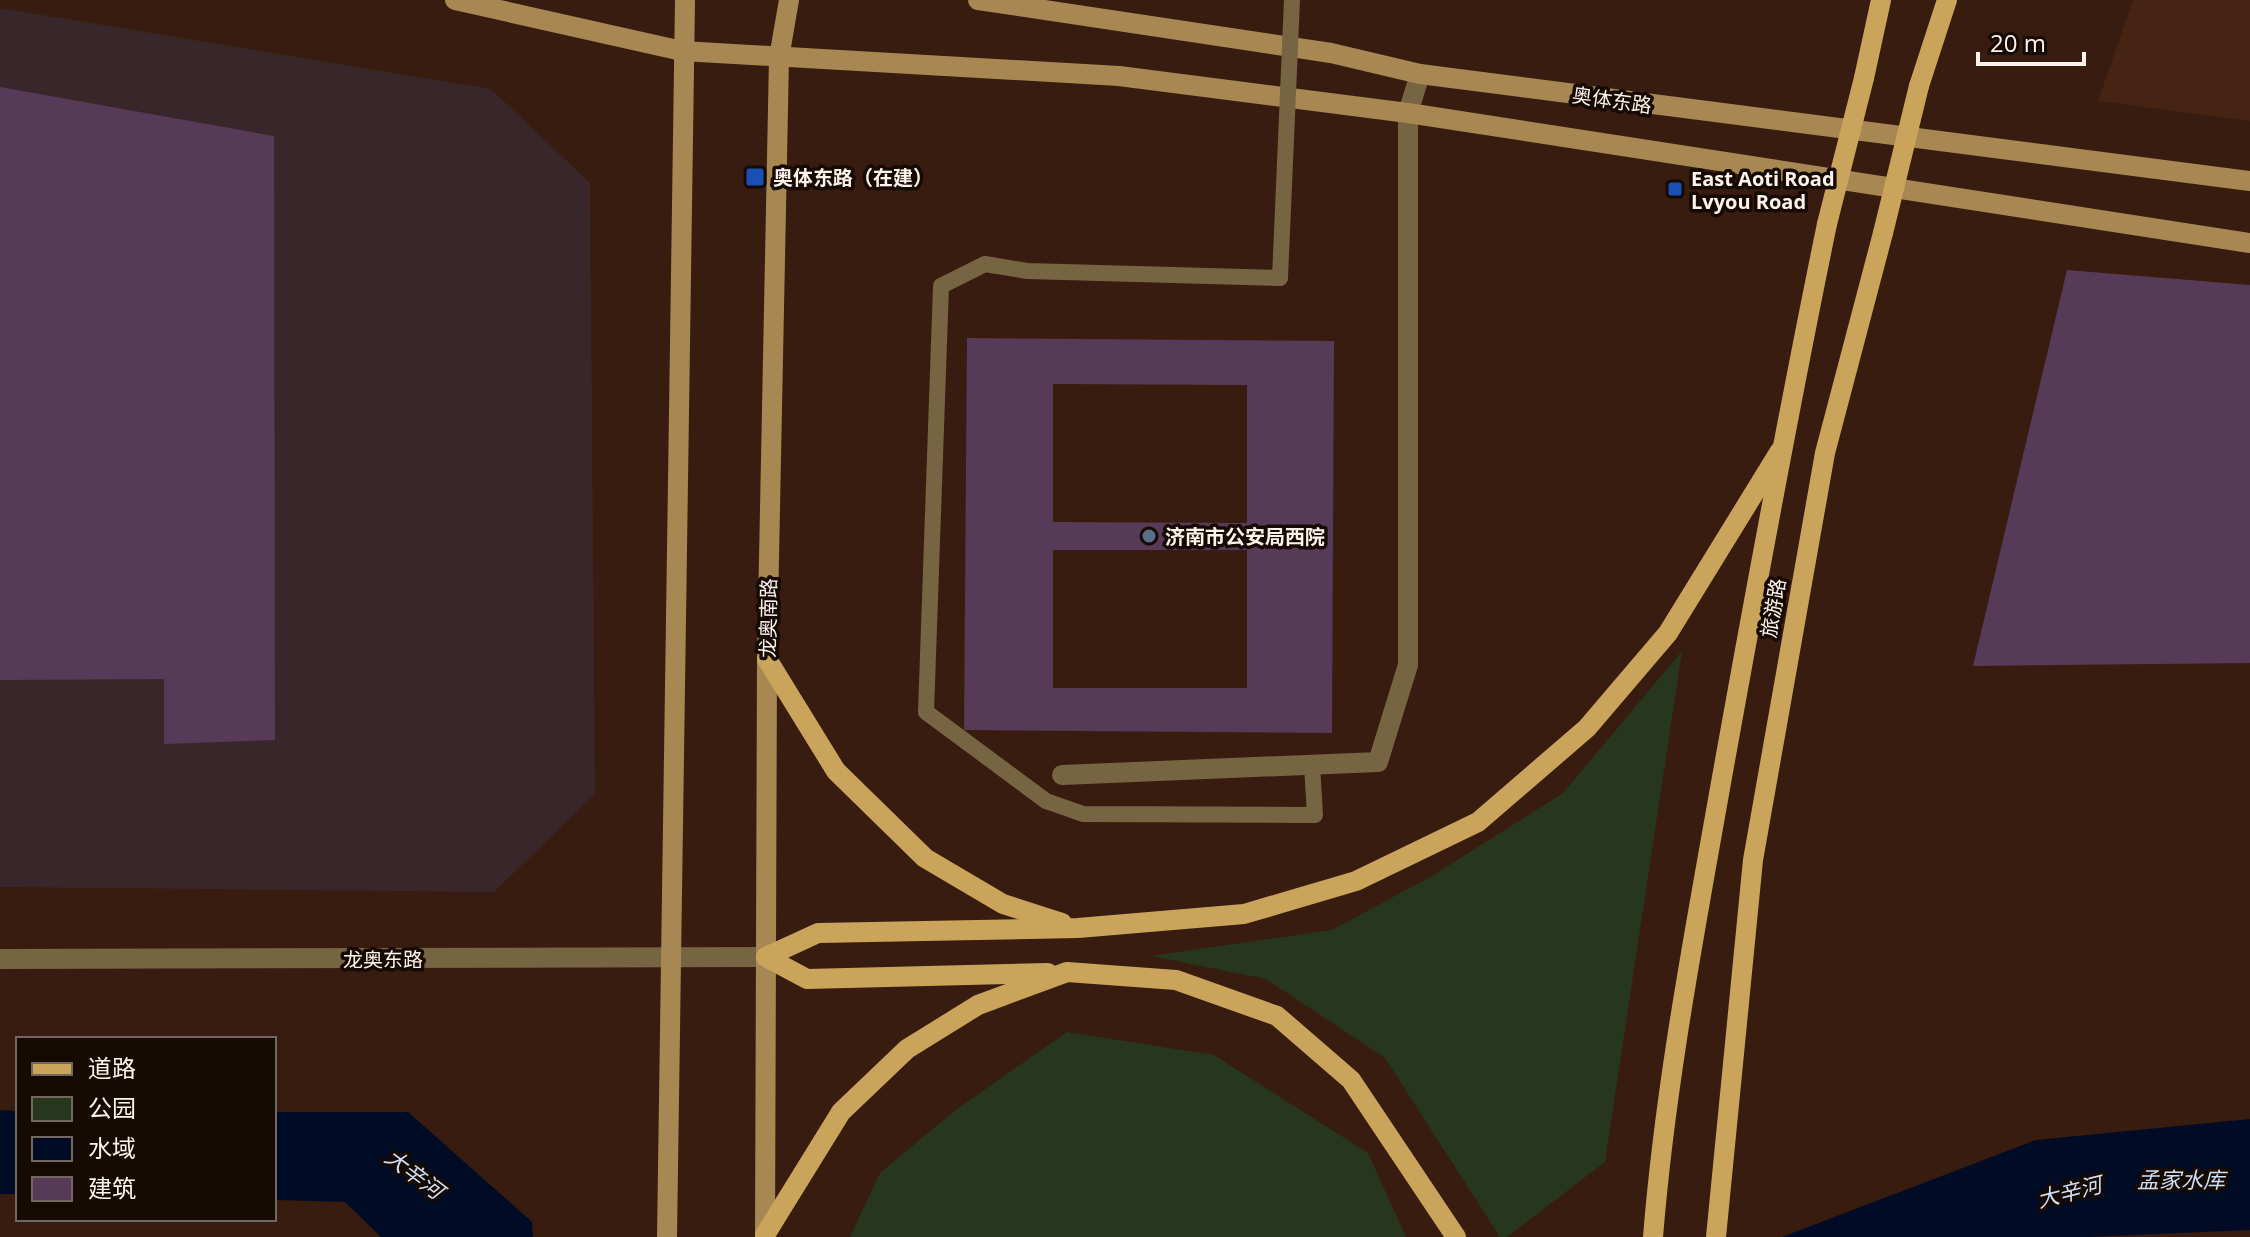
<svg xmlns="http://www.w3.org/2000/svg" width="2250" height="1237" font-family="'Open Sans','Noto Sans SC',sans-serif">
<rect width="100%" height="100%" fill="#381c10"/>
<!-- commercial -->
<path fill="#39262a" d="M 0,8 L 491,89 L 590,183 L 595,794 L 494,892 L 0,887 Z"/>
<!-- built -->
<path fill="#452414" d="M 2133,0 L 2250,0 L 2250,121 L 2098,101 Z"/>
<!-- green -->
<g fill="#27371e">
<path d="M 1682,651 L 1605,1162 L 1507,1237 L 1500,1237 L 1385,1058 L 1266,979 L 1151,956 L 1332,930 L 1432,876 L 1563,793 Z"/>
<path d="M 1067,1032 L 1214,1055 L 1368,1153 L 1406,1237 L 850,1237 L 880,1173 L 957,1109 Z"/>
</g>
<!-- water -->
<g fill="#000c25">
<path d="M 0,1110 L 18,1111 L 18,1194 L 0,1194 Z"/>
<path d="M 274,1112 L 408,1112 L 532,1222 L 533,1237 L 381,1237 L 345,1202 L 274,1200 Z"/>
<path d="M 2250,1119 L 2250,1230 L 2087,1237 L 1782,1237 L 2036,1140 Z"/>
</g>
<!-- building -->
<g fill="#573a57" fill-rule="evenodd">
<path d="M 0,87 L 274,136 L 275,740 L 164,744 L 164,679 L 0,680 Z"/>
<path d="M 2067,270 L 2250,285 L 2250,663 L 1973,666 Z"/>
<path d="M 967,338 L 1334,341 L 1332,733 L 964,730 ZM 1053,384 L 1247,385 L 1247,523 L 1053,522 ZM 1053,550 L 1247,550 L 1247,688 L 1053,688 Z"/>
</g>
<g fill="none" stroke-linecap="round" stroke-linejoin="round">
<!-- service -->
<path stroke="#776443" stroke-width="16" d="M 1280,278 L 1027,271 L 985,264 L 941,286 L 926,712 L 1046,801 L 1083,814 L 1315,815 L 1312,765"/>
<!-- minor -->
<path stroke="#776443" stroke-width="20" d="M 1062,775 L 1378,762 L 1408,665 L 1408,113 L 1420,74"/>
<!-- tertiary -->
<path stroke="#776443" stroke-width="20" d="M 0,959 L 766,957"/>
<!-- secondary -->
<g stroke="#a78852" stroke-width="20">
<path d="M 455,0 L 682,51 L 1119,76 L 1408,113 L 2250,243"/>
<path d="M 978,0 L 1331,53 L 1420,74 L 2250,181"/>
<path d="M 667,1237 L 685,0"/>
<path d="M 765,1237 L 767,659 L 779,58 L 789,0"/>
</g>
<!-- primary -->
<g stroke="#cba45c" stroke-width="20">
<path d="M 1864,78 L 1881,0"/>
<path d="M 1919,86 L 1947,0"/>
<path d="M 767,659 L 836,771 L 925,858 L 1003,904 L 1062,923"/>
<path d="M 766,957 L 818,933 L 1078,928 L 1244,914 L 1356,881 L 1478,822 L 1587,728 L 1668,633 L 1780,451"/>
<path d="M 766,957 L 807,979 L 1048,973"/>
<path d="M 765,1235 L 841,1112 L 907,1049 L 978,1005 L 1067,972 L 1176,980 L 1277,1016 L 1351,1080 L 1456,1237"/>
<path d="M 1653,1237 C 1665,1088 1693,941 1719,794 C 1753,604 1788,413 1827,224"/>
<path d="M 1716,1237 L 1753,860 L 1825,453 L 1883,233"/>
</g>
<!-- service-bridge -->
<path stroke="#776443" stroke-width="16" d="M 1280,278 L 1292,0"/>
<!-- primary-bridge -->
<g stroke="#cba45c" stroke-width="20">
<path d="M 1827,224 L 1864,78"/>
<path d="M 1883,233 L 1919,86"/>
</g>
</g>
<!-- markers -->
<g fill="#1a4fb4" stroke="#160a05" stroke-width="3">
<rect x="745" y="167" width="20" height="20" rx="4"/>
<rect x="1667" y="181" width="16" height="16" rx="4"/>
</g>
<circle fill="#5c6f8a" stroke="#160a05" stroke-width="3" cx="1149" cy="536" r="8"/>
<g text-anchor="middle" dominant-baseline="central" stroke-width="7" stroke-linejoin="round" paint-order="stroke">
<!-- street labels -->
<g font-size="20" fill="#fef2ed" stroke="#160a05">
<text transform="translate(1612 100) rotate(8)">奥体东路</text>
<text transform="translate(1773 608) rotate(-80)">旅游路</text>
<text transform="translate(768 618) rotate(-89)">龙奥南路</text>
<text x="383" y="959">龙奥东路</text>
</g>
<!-- poi labels -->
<g font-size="20" font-weight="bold" fill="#fef2ed" stroke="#160a05" text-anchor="start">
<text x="773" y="177">奥体东路（在建）</text>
<text x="1691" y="178">East Aoti Road<tspan x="1691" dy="23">Lvyou Road</tspan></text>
<text x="1165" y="536">济南市公安局西院</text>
</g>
<!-- water labels -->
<g font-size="22" font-style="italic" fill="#cddef5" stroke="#160a05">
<text transform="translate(415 1173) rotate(37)">大辛河</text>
<text x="2181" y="1179">孟家水库</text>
<text transform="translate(2069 1191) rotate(-14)">大辛河</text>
</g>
</g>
<!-- legend -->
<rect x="16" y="1037" width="260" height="184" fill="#160a05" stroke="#736762" stroke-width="2"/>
<rect x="32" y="1063" width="40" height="12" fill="#cba45c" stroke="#736762" stroke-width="2"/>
<text x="88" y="1077" font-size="24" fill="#fef2ed">道路</text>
<rect x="32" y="1097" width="40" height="24" fill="#27371e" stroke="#736762" stroke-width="2"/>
<text x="88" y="1117" font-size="24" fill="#fef2ed">公园</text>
<rect x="32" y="1137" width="40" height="24" fill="#000c25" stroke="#736762" stroke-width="2"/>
<text x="88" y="1157" font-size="24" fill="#fef2ed">水域</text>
<rect x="32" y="1177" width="40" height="24" fill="#573a57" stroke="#736762" stroke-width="2"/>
<text x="88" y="1197" font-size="24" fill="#fef2ed">建筑</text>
<!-- scale -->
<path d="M1978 52v12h106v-12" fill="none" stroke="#fef2ed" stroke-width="4"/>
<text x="1990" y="52" font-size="24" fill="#fef2ed" stroke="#160a05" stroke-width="6" paint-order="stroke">20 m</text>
</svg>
